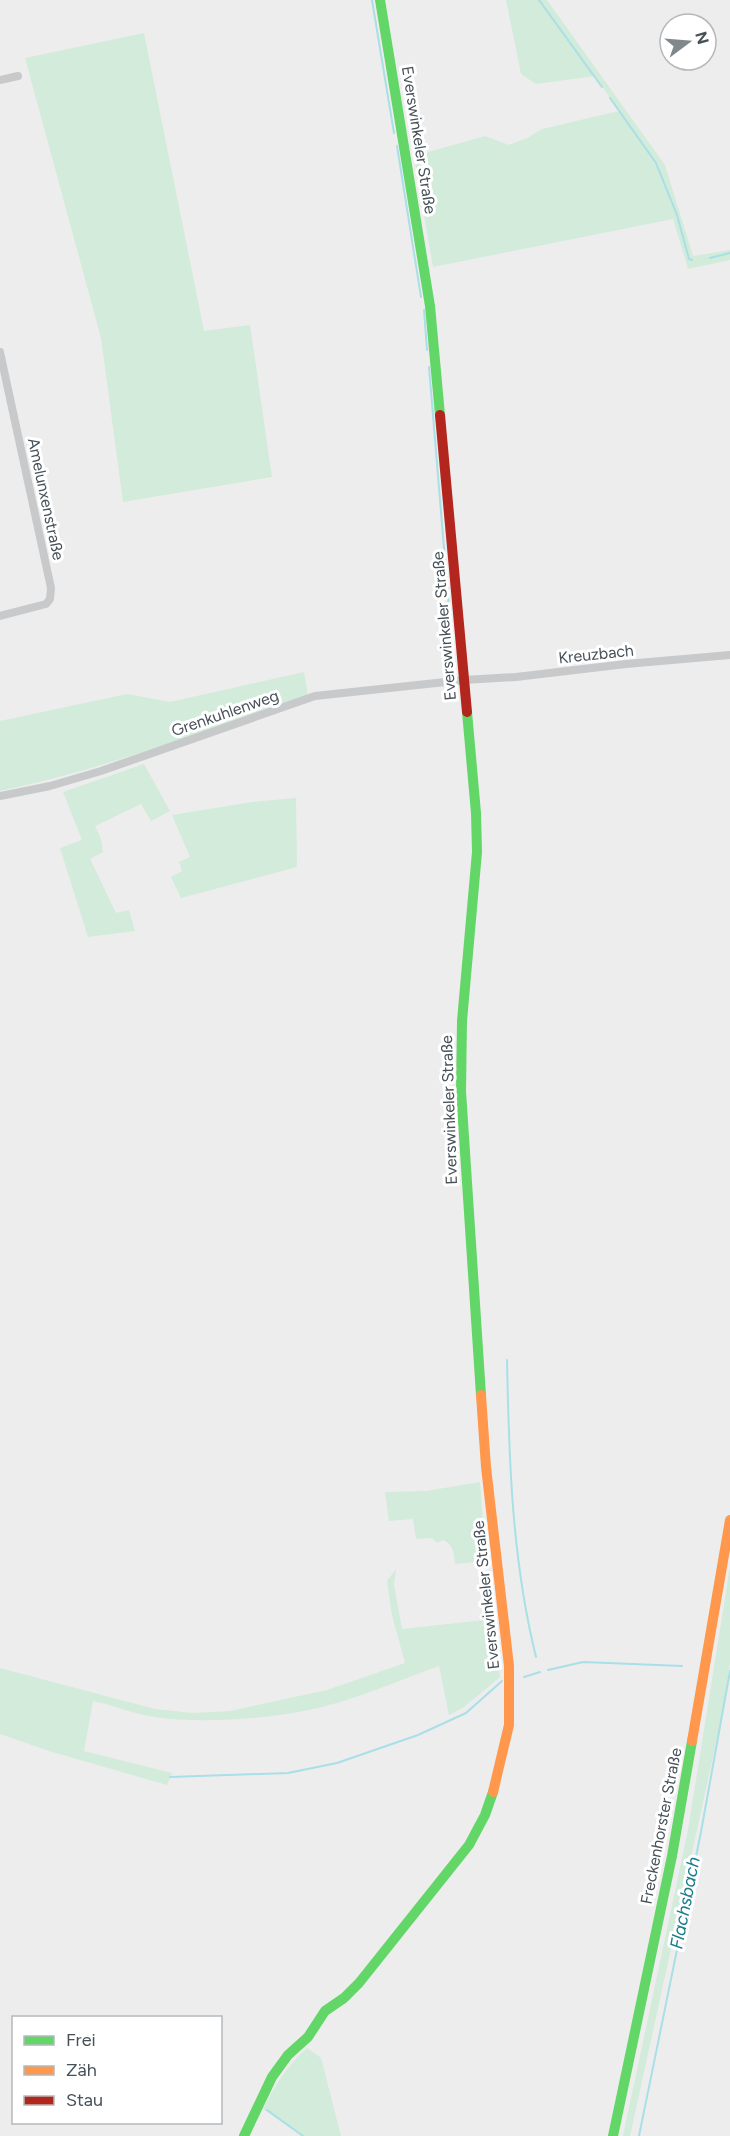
<svg xmlns="http://www.w3.org/2000/svg" width="730" height="2136" font-family="Figtree,sans-serif">
<rect width="100%" height="100%" fill="#eeeded"/>
<!-- green -->
<g fill="#d2ebda">
<path d="M 506,0 L 547,0 L 665,165 L 693,256 L 730,250 L 730,260 L 688,269 L 673,219 L 433,267 L 414,156 L 485,136 L 509,145 L 527,138 L 542,129 L 619,111 L 595,76 L 536,84 L 521,74 Z"/>
<path d="M 144,33 L 204,331 L 250,325 L 272,477 L 123,502 L 101,338 L 25,58 Z"/>
<path d="M 304,672 L 308,695 C 207,730 105,769 0,791 L 0,721 L 127,694 L 170,702 Z"/>
<path d="M 144,764 L 170,811 L 151,821 L 141,804 L 95,826 L 101,839 L 103,852 L 90,859 L 116,913 L 129,910 L 135,931 L 88,937 L 60,848 L 82,840 L 63,792 Z"/>
<path d="M 296,798 L 297,867 L 181,898 L 171,877 L 182,871 L 179,862 L 190,857 L 172,815 L 252,802 Z"/>
<path d="M 480,1482 L 486,1561 L 455,1564 C 454,1553 454,1545 443,1540 L 437,1543 L 432,1538 L 416,1539 L 413,1519 L 389,1521 L 385,1492 L 426,1491 Z"/>
<path d="M 730,1567 L 730,1663 L 723,1711 L 630,2136 L 623,2136 L 688,1830 Z"/>
<path d="M 396,1569 L 394,1585 L 402,1629 L 493,1619 L 500,1677 L 464,1707 L 449,1715 L 439,1666 C 400,1680 362,1697 322,1707 C 274,1719 203,1724 154,1717 C 134,1714 113,1705 93,1701 L 84,1751 L 172,1773 L 167,1785 L 49,1751 L 0,1734 L 0,1668 L 155,1709 L 193,1713 L 230,1711 L 327,1690 L 405,1663 L 392,1615 L 387,1581 Z"/>
<path d="M 307,2048 L 321,2058 L 341,2136 L 302,2136 L 263,2109 C 275,2085 287,2066 307,2048 Z"/>
</g>
<g fill="none" stroke-linecap="round" stroke-linejoin="round">
<!-- stream -->
<g stroke="#a9dfe7" stroke-width="2">
<path d="M 372,0 L 394,133"/>
<path d="M 539,0 L 602,87"/>
<path d="M 610,98 L 656,163 L 677,215 L 689,259 L 692,260"/>
<path d="M 397,146 L 421,297"/>
<path d="M 710,258 L 730,253"/>
<path d="M 424,310 L 427,350"/>
<path d="M 429,367 L 454,669"/>
<path d="M 507,1360 C 509,1461 512,1560 536,1657"/>
<path d="M 548,1670 L 583,1662 L 682,1666"/>
<path d="M 524,1677 L 540,1672"/>
<path d="M 170,1777 L 288,1773 L 337,1763 L 418,1735 L 466,1713 L 502,1681"/>
<path d="M 267,2110 L 303,2136"/>
<path d="M 639,2136 L 701,1832 L 730,1671"/>
</g>
<!-- street -->
<g stroke="#c7c9cb" stroke-width="8">
<path d="M 0,80 L 18,76"/>
<path d="M 0,352 L 51,588 L 50,599 L 46,604 L 0,616"/>
<path d="M 0,796 L 50,786 L 101,771 L 315,696 L 464,680 L 516,677 L 626,664 L 730,655"/>
</g>
<!-- fast -->
<g stroke="#63d668" stroke-width="10">
<path d="M 380,0 L 430,306 L 440,415"/>
<path d="M 467,712 L 476,813 L 477,852 L 462,1021 L 461,1091 L 481,1395"/>
<path d="M 244,2136 L 272,2077 L 288,2055 L 308,2037 L 325,2011 L 344,1998 L 359,1983 L 469,1845 L 485,1815 L 493,1792"/>
<path d="M 613,2136 L 672,1856 L 692,1741"/>
</g>
<!-- slow -->
<g stroke="#ff974d" stroke-width="10">
<path d="M 481,1395 L 486,1467 L 509,1666 L 509,1725 L 493,1792"/>
<path d="M 692,1741 L 730,1520"/>
</g>
<!-- jam -->
<path stroke="#b3261e" stroke-width="10" d="M 440,415 L 467,712"/>
</g>
<g text-anchor="middle" dominant-baseline="central" stroke-width="6" stroke-linejoin="round" paint-order="stroke">
<!-- street labels -->
<g font-size="16" fill="#465158" stroke="#fff">
<text transform="translate(419 140) rotate(81)">Everswinkeler Straße</text>
<text transform="translate(46 499) rotate(78)">Amelunxenstraße</text>
<text transform="translate(444 626) rotate(-95)">Everswinkeler Straße</text>
<text transform="translate(596 654) rotate(-6)">Kreuzbach</text>
<text transform="translate(225 713) rotate(-19)">Grenkuhlenweg</text>
<text transform="translate(449 1110) rotate(-92)">Everswinkeler Straße</text>
<text transform="translate(486 1595) rotate(-96)">Everswinkeler Straße</text>
<text transform="translate(661 1826) rotate(-79)">Freckenhorster Straße</text>
</g>
<!-- water labels -->
<g font-size="18" font-style="italic" fill="#167d8d" stroke="#fff">
<text transform="translate(685 1903) rotate(-79)">Flachsbach</text>
</g>
</g>
<!-- legend -->
<rect x="12" y="2016" width="210" height="108" fill="#ffffff" stroke="#b5b9bc" stroke-width="1.5"/>
<rect x="24" y="2036" width="30" height="9" fill="#63d668" stroke="#b5b9bc" stroke-width="1.5"/>
<text x="66" y="2046" font-size="18" fill="#465158">Frei</text>
<rect x="24" y="2066" width="30" height="9" fill="#ff974d" stroke="#b5b9bc" stroke-width="1.5"/>
<text x="66" y="2076" font-size="18" fill="#465158">Zäh</text>
<rect x="24" y="2096" width="30" height="9" fill="#b3261e" stroke="#b5b9bc" stroke-width="1.5"/>
<text x="66" y="2106" font-size="18" fill="#465158">Stau</text>
<!-- north arrow -->
<g transform="translate(688 42) rotate(74)"><circle r="28" fill="#ffffff" stroke="#b5b9bc" stroke-width="1.5"/>
<path d="M0-4.5L10 22L0 15L-10 22Z" fill="#81888c"/>
<text y="-9" font-size="16" font-weight="bold" text-anchor="middle" fill="#465158">N</text>
</g>
</svg>
